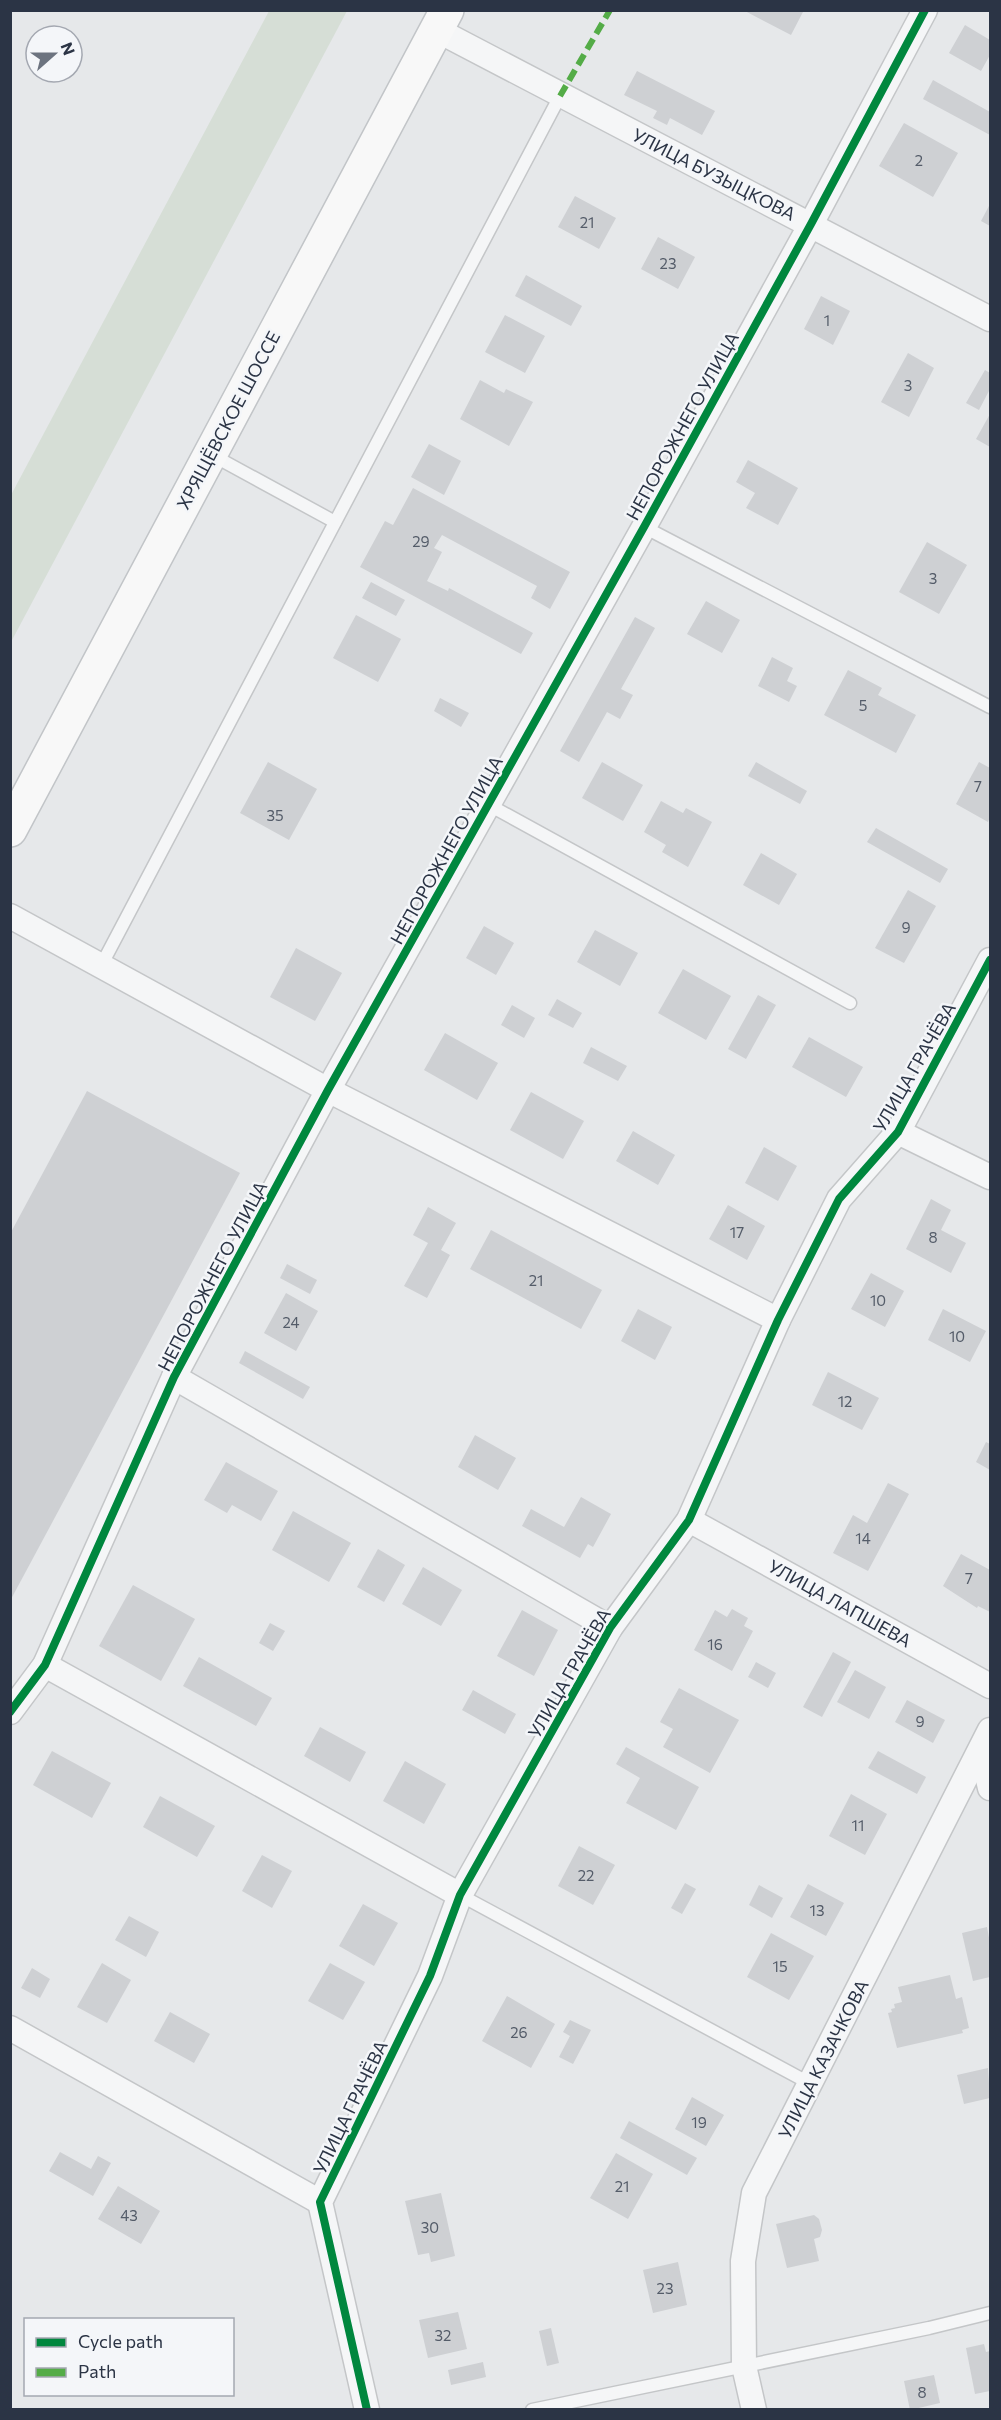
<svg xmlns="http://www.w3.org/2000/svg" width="1001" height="2420" font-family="Commissioner,sans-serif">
<rect width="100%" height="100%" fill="#e6e8ea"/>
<!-- green -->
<path fill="#d6ded6" d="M 269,11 L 347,11 L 11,642 L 11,495 Z"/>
<!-- building -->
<g fill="#ced0d3">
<path d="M 743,10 L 804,10 L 791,35 Z"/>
<path d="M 965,25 L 990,40 L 990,55 L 981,71 L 949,53 Z"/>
<path d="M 637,71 L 715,111 L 702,135 L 670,118 L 667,125 L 653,118 L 657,111 L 624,95 Z"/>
<path d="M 933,80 L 990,112 L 990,135 L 923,99 Z"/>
<path d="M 904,123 L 958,153 L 933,197 L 879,166 Z"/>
<path d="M 575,196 L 616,218 L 599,249 L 558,227 Z"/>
<path d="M 990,204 L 990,226 L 981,221 Z"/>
<path d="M 658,237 L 695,257 L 678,289 L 641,269 Z"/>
<path d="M 526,275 L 582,306 L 571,326 L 515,296 Z"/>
<path d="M 821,296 L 850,311 L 833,345 L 804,329 Z"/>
<path d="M 505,315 L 545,336 L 525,373 L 485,352 Z"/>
<path d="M 908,353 L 934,368 L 909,417 L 881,402 Z"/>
<path d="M 985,370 L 990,373 L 990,389 L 979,410 L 966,403 Z"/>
<path d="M 480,380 L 504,393 L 506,389 L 533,402 L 509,446 L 460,419 Z"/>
<path d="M 990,414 L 990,447 L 976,439 Z"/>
<path d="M 429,444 L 461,461 L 444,495 L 411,477 Z"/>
<path d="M 748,460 L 798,488 L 778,525 L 746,508 L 755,493 L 736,482 Z"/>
<path d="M 413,488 L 570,572 L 550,609 L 531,598 L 537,586 L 442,535 L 434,548 L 442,552 L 427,581 L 448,591 L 449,588 L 533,633 L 521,654 L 360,567 L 385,521 L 393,525 Z"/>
<path d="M 927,542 L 967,565 L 939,614 L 899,592 Z"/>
<path d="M 371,582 L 405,600 L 396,616 L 362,598 Z"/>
<path d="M 706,601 L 740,620 L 722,653 L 687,634 Z"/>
<path d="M 356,615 L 401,639 L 378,682 L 333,658 Z"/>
<path d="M 635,617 L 655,628 L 621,689 L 633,695 L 620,719 L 607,712 L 579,762 L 560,751 Z"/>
<path d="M 772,657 L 793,668 L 787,681 L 797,686 L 789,702 L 758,686 Z"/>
<path d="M 848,670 L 882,688 L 878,695 L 916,715 L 896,753 L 824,715 Z"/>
<path d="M 440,698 L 469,713 L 461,727 L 434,711 Z"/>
<path d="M 268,762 L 317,789 L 289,840 L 240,813 Z"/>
<path d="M 602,762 L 643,785 L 623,821 L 582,798 Z"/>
<path d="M 756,762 L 807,791 L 800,804 L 748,776 Z"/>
<path d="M 979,762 L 990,768 L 990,817 L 988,822 L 956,804 Z"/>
<path d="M 661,801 L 683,813 L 686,808 L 712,822 L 688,867 L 662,852 L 666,845 L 644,832 Z"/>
<path d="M 876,828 L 948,869 L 940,883 L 867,842 Z"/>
<path d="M 761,853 L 797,874 L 779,905 L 743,885 Z"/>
<path d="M 908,890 L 936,906 L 904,963 L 875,948 Z"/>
<path d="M 484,926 L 514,943 L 496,975 L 466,958 Z"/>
<path d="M 595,930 L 638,953 L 620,986 L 577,962 Z"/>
<path d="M 296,948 L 342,973 L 315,1021 L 270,997 Z"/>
<path d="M 683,969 L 731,996 L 706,1040 L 658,1013 Z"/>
<path d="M 758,995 L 776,1005 L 746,1059 L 728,1049 Z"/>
<path d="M 557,999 L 582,1013 L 573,1028 L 548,1015 Z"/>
<path d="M 512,1005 L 535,1018 L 524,1038 L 501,1025 Z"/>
<path d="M 445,1033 L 498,1063 L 477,1100 L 424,1070 Z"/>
<path d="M 809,1037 L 863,1067 L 846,1097 L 792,1067 Z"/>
<path d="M 591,1047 L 627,1066 L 618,1081 L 583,1063 Z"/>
<path d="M 87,1091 L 240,1173 L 10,1601 L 10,1234 Z"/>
<path d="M 531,1092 L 584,1121 L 563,1159 L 510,1130 Z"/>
<path d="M 633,1131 L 675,1155 L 658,1185 L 616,1161 Z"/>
<path d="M 764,1147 L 797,1166 L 778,1201 L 745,1183 Z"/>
<path d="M 931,1199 L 951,1210 L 941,1230 L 966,1243 L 951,1273 L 906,1249 Z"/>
<path d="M 728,1205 L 765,1226 L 747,1260 L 709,1239 Z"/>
<path d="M 428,1207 L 456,1223 L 441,1250 L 450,1255 L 427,1298 L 404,1286 L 428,1243 L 413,1235 Z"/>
<path d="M 491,1230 L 602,1290 L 581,1329 L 470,1269 Z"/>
<path d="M 287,1264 L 317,1280 L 310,1294 L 280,1278 Z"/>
<path d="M 871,1273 L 904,1291 L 885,1327 L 851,1309 Z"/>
<path d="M 286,1293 L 318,1311 L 296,1351 L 264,1333 Z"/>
<path d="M 638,1309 L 672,1327 L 655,1360 L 621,1341 Z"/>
<path d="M 943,1309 L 986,1331 L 970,1362 L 928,1340 Z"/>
<path d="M 245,1351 L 310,1387 L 303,1399 L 239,1363 Z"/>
<path d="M 828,1372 L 879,1398 L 862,1430 L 812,1405 Z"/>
<path d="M 475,1435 L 516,1458 L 498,1490 L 458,1467 Z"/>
<path d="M 986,1442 L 990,1444 L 990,1470 L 976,1462 Z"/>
<path d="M 226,1462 L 278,1491 L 261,1521 L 232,1505 L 227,1513 L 204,1500 Z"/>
<path d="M 888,1483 L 909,1494 L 868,1571 L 833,1553 L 853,1515 L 867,1523 Z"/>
<path d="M 581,1497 L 611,1514 L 593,1547 L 588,1544 L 580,1558 L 522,1526 L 531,1509 L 564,1527 Z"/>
<path d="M 293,1511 L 351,1543 L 329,1582 L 272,1550 Z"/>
<path d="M 378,1549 L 405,1565 L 384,1602 L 357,1587 Z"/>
<path d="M 961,1554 L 990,1570 L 990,1612 L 978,1606 L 977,1608 L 943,1586 Z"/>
<path d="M 423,1567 L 462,1590 L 441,1626 L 402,1604 Z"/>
<path d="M 133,1585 L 195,1619 L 161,1681 L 99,1646 Z"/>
<path d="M 732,1609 L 748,1618 L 744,1626 L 753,1631 L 732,1671 L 694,1650 L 715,1610 L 727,1617 Z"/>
<path d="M 522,1610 L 558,1630 L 534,1676 L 497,1656 Z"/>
<path d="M 270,1623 L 285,1631 L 273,1651 L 259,1643 Z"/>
<path d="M 833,1652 L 851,1662 L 822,1717 L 803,1707 Z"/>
<path d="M 199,1657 L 272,1698 L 256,1726 L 183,1686 Z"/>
<path d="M 756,1662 L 776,1673 L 768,1688 L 748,1677 Z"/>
<path d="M 855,1670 L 886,1687 L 869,1719 L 837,1702 Z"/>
<path d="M 679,1688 L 739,1720 L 710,1773 L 663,1747 L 673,1729 L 660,1722 Z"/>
<path d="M 473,1690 L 516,1714 L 505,1734 L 462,1710 Z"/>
<path d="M 907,1700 L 945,1720 L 933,1743 L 895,1722 Z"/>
<path d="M 320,1727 L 366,1752 L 350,1782 L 304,1756 Z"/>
<path d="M 626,1747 L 699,1787 L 676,1830 L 626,1803 L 640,1778 L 616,1764 Z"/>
<path d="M 52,1751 L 111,1783 L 92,1818 L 33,1785 Z"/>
<path d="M 878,1751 L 926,1777 L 917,1794 L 868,1768 Z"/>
<path d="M 405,1761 L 446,1784 L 424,1824 L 383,1801 Z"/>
<path d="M 851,1794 L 887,1814 L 865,1855 L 829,1836 Z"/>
<path d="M 160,1796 L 215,1826 L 197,1857 L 143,1827 Z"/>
<path d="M 579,1846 L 615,1865 L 593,1905 L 558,1886 Z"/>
<path d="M 262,1855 L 292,1871 L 272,1908 L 242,1891 Z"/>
<path d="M 685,1883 L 696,1889 L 682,1914 L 671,1908 Z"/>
<path d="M 808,1884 L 844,1903 L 826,1936 L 790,1917 Z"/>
<path d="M 759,1885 L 783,1898 L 772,1918 L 749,1905 Z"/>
<path d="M 363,1904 L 398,1923 L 374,1966 L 339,1946 Z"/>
<path d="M 129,1916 L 159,1932 L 146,1957 L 115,1940 Z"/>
<path d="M 987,1927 L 990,1943 L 990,1977 L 973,1981 L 962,1933 Z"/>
<path d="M 771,1933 L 814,1956 L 789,2000 L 747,1977 Z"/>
<path d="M 102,1963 L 131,1980 L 107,2023 L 77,2007 Z"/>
<path d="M 330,1963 L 365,1982 L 343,2020 L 308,2001 Z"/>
<path d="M 32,1968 L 50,1979 L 40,1998 L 21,1988 Z"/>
<path d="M 950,1975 L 956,1999 L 962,1997 L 969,2028 L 962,2030 L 963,2033 L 897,2048 L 888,2013 L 892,2012 L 891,2009 L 895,2008 L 894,2004 L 902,2002 L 898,1987 Z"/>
<path d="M 507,1996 L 555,2024 L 531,2068 L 482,2041 Z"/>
<path d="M 170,2012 L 210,2034 L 194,2063 L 154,2041 Z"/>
<path d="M 570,2020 L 591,2030 L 573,2064 L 559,2057 L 570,2036 L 563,2032 Z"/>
<path d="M 988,2068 L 990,2098 L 964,2104 L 957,2075 Z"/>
<path d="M 692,2097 L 724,2115 L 706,2146 L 675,2129 Z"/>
<path d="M 629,2121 L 697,2158 L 687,2175 L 620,2138 Z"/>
<path d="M 60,2152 L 91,2169 L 98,2156 L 111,2163 L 93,2196 L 49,2171 Z"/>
<path d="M 616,2153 L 653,2174 L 628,2219 L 590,2198 Z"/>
<path d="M 118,2186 L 160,2211 L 141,2244 L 98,2219 Z"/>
<path d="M 441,2193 L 455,2256 L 431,2262 L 429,2253 L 418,2255 L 405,2201 Z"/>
<path d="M 814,2215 L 819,2219 L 822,2230 L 820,2237 L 814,2239 L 819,2261 L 787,2268 L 776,2224 Z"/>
<path d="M 678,2262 L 687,2305 L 653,2313 L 643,2270 Z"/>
<path d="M 458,2312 L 467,2349 L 428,2358 L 419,2320 Z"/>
<path d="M 551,2328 L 559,2363 L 547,2366 L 539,2331 Z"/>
<path d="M 984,2344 L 986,2352 L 990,2351 L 990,2391 L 975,2394 L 966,2348 Z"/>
<path d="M 483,2362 L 486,2377 L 451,2385 L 448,2370 Z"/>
<path d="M 934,2375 L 940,2403 L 910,2410 L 904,2381 Z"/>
</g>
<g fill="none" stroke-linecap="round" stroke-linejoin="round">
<defs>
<g id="service">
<path d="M 212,455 L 335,522"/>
<path d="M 644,527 L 990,707"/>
<path d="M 489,805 L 850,1003"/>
<path d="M 102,964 L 560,96"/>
<path d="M 460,1895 L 811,2084"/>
<path d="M 532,2410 L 929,2328 L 990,2313"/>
</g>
<g id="minor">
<path d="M 437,30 L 990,319"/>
<path d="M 10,916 L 328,1090 L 778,1320"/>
<path d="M 898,1132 L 990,1177"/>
<path d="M 174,1377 L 610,1628"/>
<path d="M 689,1520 L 990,1686"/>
<path d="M 45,1665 L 460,1895"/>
<path d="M 10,1712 L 45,1665 L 174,1377 L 328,1090 L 644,527 L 811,224 L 925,10"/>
<path d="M 981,1749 L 990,1788"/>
<path d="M 10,2028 L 320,2202"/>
<path d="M 367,2410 L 320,2202 L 430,1976 L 460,1895 L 610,1628 L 689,1520 L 778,1320 L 839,1199 L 898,1132 L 990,960"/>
<path d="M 754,2410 L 744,2366 L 743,2261 L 754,2193 L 990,1730"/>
</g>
<path id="primary" d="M 10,830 L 447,10"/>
</defs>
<!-- service casing -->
<use href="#service" stroke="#c4c6c8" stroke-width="15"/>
<!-- minor casing -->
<use href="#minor" stroke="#c4c6c8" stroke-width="27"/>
<!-- primary casing -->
<use href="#primary" stroke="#c2c5c8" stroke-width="36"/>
<!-- service -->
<use href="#service" stroke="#f5f6f7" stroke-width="12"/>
<!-- minor -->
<use href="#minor" stroke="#f5f6f7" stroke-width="24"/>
<!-- primary -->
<use href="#primary" stroke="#f8f8f8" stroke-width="33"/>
<!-- quiet -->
<path stroke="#54ac47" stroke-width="6" stroke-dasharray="12 6" stroke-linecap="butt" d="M 560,96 L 610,10"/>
<defs>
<g id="cycleway">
<path d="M 10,1712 L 45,1665 L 174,1377 L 328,1090 L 644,527 L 811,224 L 925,10"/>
<path d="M 367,2410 L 320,2202 L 430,1976 L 460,1895 L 610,1628 L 689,1520 L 778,1320 L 839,1199 L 898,1132 L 990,960"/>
</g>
</defs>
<!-- cycleway casing -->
<use href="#cycleway" stroke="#f4f6f9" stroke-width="11"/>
<!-- cycleway -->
<use href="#cycleway" stroke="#00873e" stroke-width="8"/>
</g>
<g text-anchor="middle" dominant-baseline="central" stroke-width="5" stroke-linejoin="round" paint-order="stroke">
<!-- number labels -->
<g font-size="15" fill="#545c69">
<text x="919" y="160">2</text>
<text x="587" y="222">21</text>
<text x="668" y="263">23</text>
<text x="827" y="320">1</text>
<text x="908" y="385">3</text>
<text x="421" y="541">29</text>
<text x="933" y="578">3</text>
<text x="863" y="705">5</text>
<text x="978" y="786">7</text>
<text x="275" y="815">35</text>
<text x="906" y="927">9</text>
<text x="737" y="1232">17</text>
<text x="933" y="1237">8</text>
<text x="536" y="1280">21</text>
<text x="878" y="1300">10</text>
<text x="291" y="1322">24</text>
<text x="957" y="1336">10</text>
<text x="845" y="1401">12</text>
<text x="863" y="1538">14</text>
<text x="969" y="1578">7</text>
<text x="715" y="1644">16</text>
<text x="920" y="1721">9</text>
<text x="858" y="1825">11</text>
<text x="586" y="1875">22</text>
<text x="817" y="1910">13</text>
<text x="780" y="1966">15</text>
<text x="519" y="2032">26</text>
<text x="699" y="2122">19</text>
<text x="622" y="2186">21</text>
<text x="129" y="2215">43</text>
<text x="430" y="2227">30</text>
<text x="665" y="2288">23</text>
<text x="443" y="2335">32</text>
<text x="922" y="2392">8</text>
</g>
<!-- street labels -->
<g font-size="18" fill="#2b3445" stroke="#f4f6f9">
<text transform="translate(714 174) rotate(27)">УЛИЦА БУЗЫЦКОВА</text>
<text transform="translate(228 420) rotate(-62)">ХРЯЩЁВСКОЕ ШОССЕ</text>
<text transform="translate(682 426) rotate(-61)">НЕПОРОЖНЕГО УЛИЦА</text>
<text transform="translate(446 850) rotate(-61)">НЕПОРОЖНЕГО УЛИЦА</text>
<text transform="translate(914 1067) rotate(-60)">УЛИЦА ГРАЧЁВА</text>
<text transform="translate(212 1276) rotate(-62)">НЕПОРОЖНЕГО УЛИЦА</text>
<text transform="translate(840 1603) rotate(29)">УЛИЦА ЛАПШЕВА</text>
<text transform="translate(569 1673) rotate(-60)">УЛИЦА ГРАЧЁВА</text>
<text transform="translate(823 2059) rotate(-63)">УЛИЦА КАЗАЧКОВА</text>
<text transform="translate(350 2107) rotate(-64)">УЛИЦА ГРАЧЁВА</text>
</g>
</g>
<!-- border -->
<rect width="1001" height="2420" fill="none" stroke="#2b3445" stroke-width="24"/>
<!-- legend -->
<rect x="24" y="2318" width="210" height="78" fill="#f4f6f9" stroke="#a4a8b1" stroke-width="1.5"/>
<rect x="36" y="2338" width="30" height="9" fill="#00873e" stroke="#a4a8b1" stroke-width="1.5"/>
<text x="78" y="2348" font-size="18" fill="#2b3445">Cycle path</text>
<rect x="36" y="2368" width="30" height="9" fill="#54ac47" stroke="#a4a8b1" stroke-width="1.5"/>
<text x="78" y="2378" font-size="18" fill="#2b3445">Path</text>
<!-- north arrow -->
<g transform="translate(54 54) rotate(69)"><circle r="28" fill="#f4f6f9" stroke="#a4a8b1" stroke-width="1.5"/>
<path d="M0-4.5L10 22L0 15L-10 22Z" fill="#6c737f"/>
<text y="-9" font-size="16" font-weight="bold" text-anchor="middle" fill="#2b3445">N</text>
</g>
</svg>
